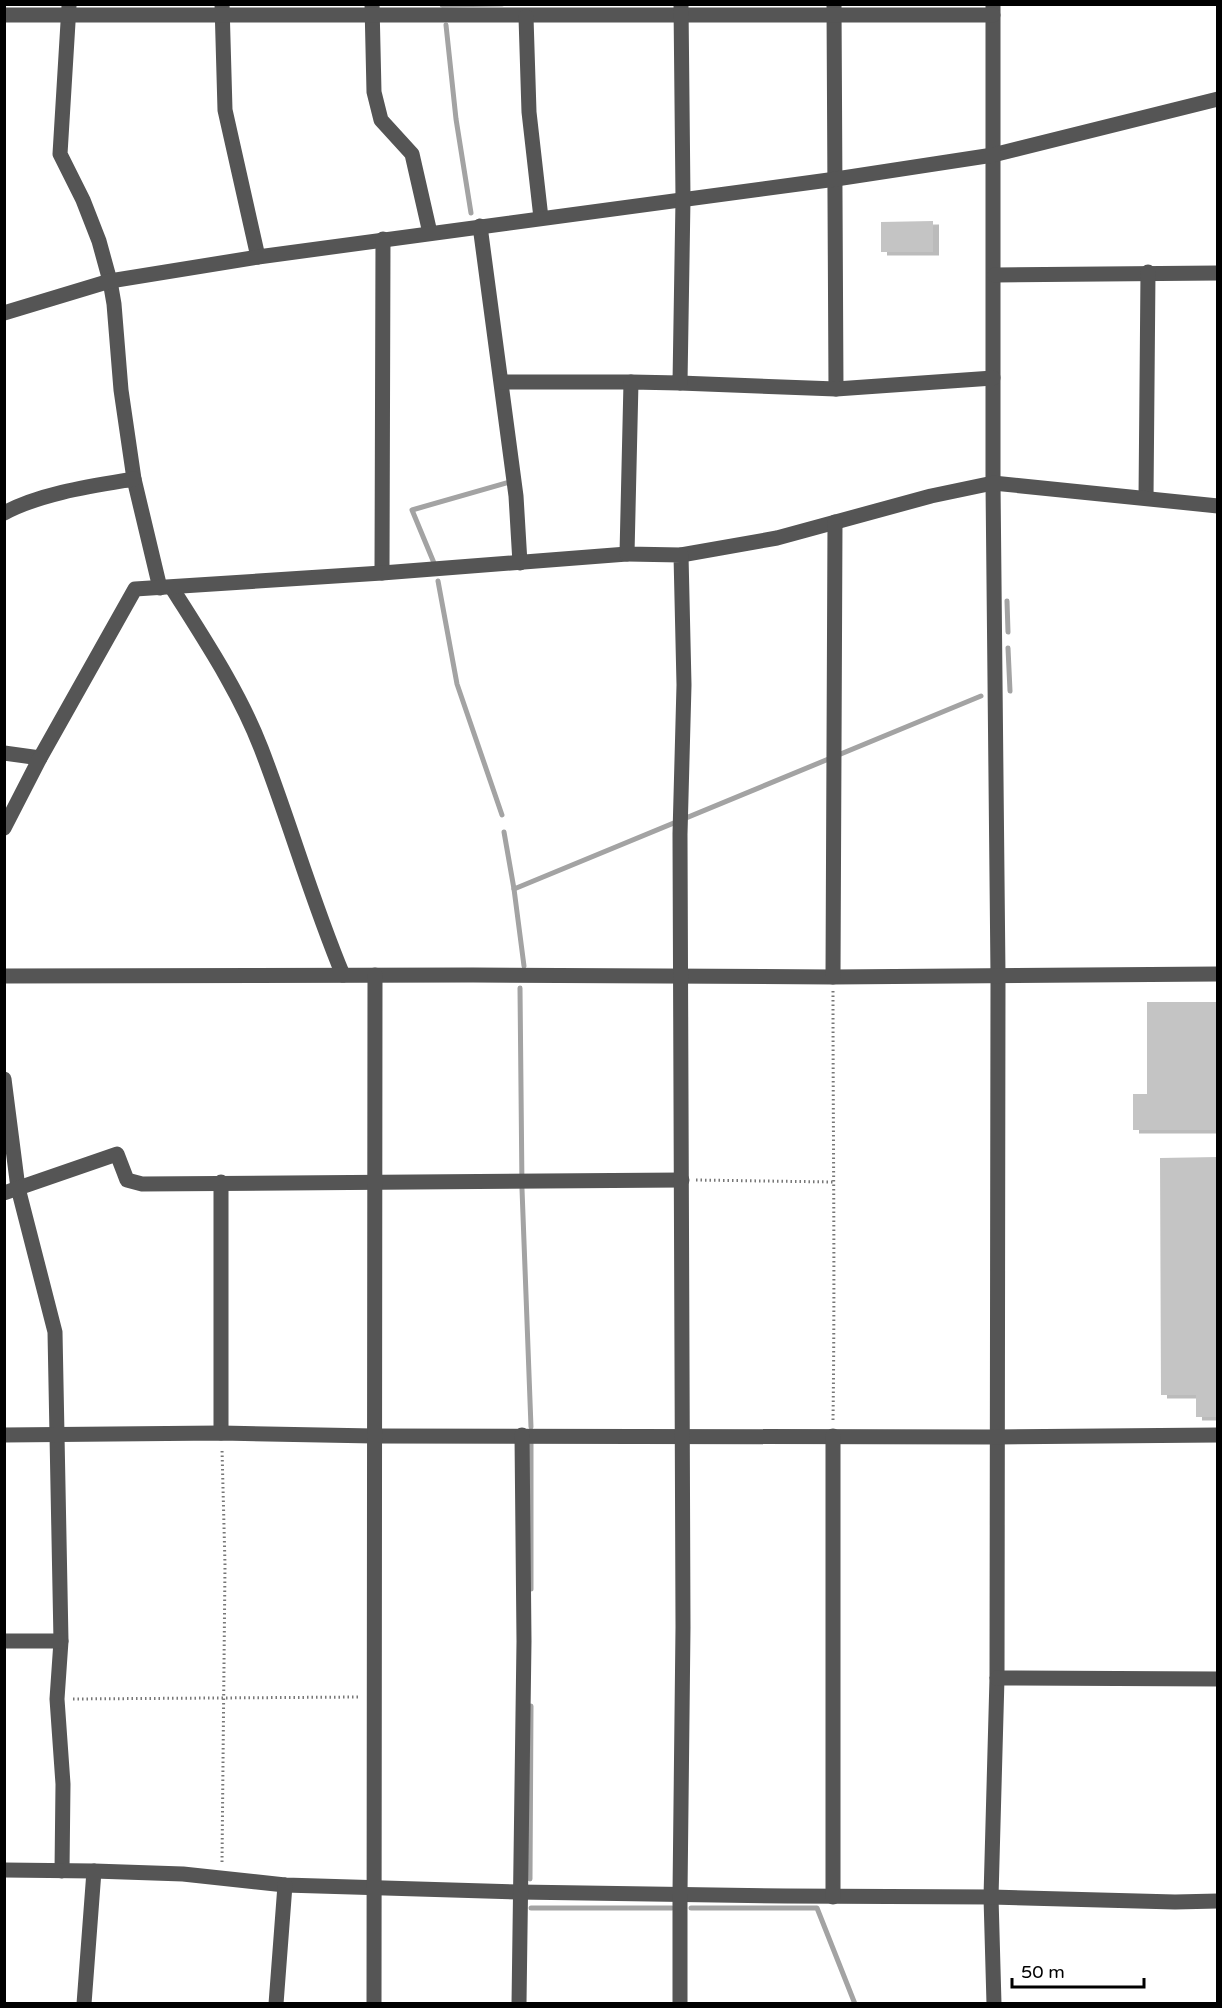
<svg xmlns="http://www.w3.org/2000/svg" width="1222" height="2008" font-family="'Varela Round',sans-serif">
<defs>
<filter id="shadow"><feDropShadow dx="6" dy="3.5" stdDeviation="0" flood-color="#0004"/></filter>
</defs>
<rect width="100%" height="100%" fill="#fff"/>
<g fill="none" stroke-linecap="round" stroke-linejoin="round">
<!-- stream -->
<g stroke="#a3a3a3" stroke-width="5">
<path d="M 442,5 L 502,4"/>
<path d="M 446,25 L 456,119 L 471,213"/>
<path d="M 434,563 L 412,510 L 510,482 L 510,479"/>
<path d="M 438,581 L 457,684 L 502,815"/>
<path d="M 1007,601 L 1008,632"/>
<path d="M 1008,648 L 1010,691"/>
<path d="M 504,832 L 514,889 L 524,966"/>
<path d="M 514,889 L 981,696"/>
<path d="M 520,988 L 522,1189 L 531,1427"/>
<path d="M 531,1589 L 531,1442"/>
<path d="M 530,1879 L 531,1706"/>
<path d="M 531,1908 L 672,1908"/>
<path d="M 691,1908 L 817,1908 L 855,2004"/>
</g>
</g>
<!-- building -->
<g fill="#c4c4c4" filter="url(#shadow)">
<path d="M 933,221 L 933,252 L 881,252 L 881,222 Z"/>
<path d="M 1147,1002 L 1218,1002 L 1218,1130 L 1133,1130 L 1133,1094 L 1147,1094 Z"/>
<path d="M 1218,1157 L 1218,1417 L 1196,1417 L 1196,1395 L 1161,1395 L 1160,1158 Z"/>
</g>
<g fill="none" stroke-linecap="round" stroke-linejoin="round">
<!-- path -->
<g stroke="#777" stroke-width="3" stroke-dasharray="1.5 3" stroke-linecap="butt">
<path d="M 833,991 C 833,1134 835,1277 833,1420"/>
<path d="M 696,1180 L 833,1182"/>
<path d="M 73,1699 L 358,1697"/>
<path d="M 222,1862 L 225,1565 L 222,1449"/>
</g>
<!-- minor -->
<g stroke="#555" stroke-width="15">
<path d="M 222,4 L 225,110 L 258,257"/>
<path d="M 372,4 L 374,92 L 381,120 L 412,154 L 430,233"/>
<path d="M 834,4 L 836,389"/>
<path d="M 993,4 L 993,483 L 998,975 L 997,1678 L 991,1897 L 994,2004"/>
<path d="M 69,6 L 60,154 L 83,200 L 99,241 L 110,281 L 114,304 L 121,390 L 134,479 L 160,588"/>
<path d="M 4,15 L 993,15"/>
<path d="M 526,17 L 529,112 L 541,218"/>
<path d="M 480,226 L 516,496 L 520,563"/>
<path d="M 995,275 L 1218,273"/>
<path d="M 4,313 L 110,281 L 258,257 L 836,179 L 993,155 L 1218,99"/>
<path d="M 502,382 L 631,382"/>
<path d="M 680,383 L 836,389 L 993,378"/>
<path d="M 1146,498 L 1148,272"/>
<path d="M 4,513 C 42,493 92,486 134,479"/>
<path d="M 681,555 L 777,538 L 931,496 L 993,483 L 1218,506"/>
<path d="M 382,573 L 383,239"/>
<path d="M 172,588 C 204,639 239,691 261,748 C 290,823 312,901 343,975"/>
<path d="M 4,753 L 40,758"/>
<path d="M 4,828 L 40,758 L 135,589 L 382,573 L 627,554"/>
<path d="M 4,976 L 473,975 L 833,977 L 1218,974"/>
<path d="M 833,977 L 835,522"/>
<path d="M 4,1079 L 18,1188 L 55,1332 L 61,1641 L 57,1699 L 63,1784 L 62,1871"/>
<path d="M 221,1182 L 221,1433"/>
<path d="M 4,1193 L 117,1154 L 127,1180 L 142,1184 L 682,1180"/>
<path d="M 4,1435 L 221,1433 L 374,1436 L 996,1437 L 1218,1435"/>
<path d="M 4,1641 L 61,1641"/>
<path d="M 997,1678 L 1218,1679"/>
<path d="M 4,1870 L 94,1871 L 183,1874 L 285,1885 L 519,1892 L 786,1896 L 991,1897 L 1175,1902 L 1218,1901"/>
<path d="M 833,1897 L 833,1436"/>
<path d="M 84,2004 L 94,1871"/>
<path d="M 276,2004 L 285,1885"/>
<path d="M 374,2004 L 375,975"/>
<path d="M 519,2004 L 524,1641 L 522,1435"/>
<path d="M 680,2004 L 680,1894 L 683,1627 L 680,834 L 684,685 L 681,555 L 627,554 L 631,382 L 680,383 L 683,199 L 681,4"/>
</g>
</g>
<!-- border -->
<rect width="1222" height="2008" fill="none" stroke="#000000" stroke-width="12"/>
<!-- scale -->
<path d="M1012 1978v9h132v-9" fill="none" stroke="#000000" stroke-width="3"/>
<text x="1021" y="1978" font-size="18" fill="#000000" stroke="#ffffff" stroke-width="4.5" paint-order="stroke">50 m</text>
</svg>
